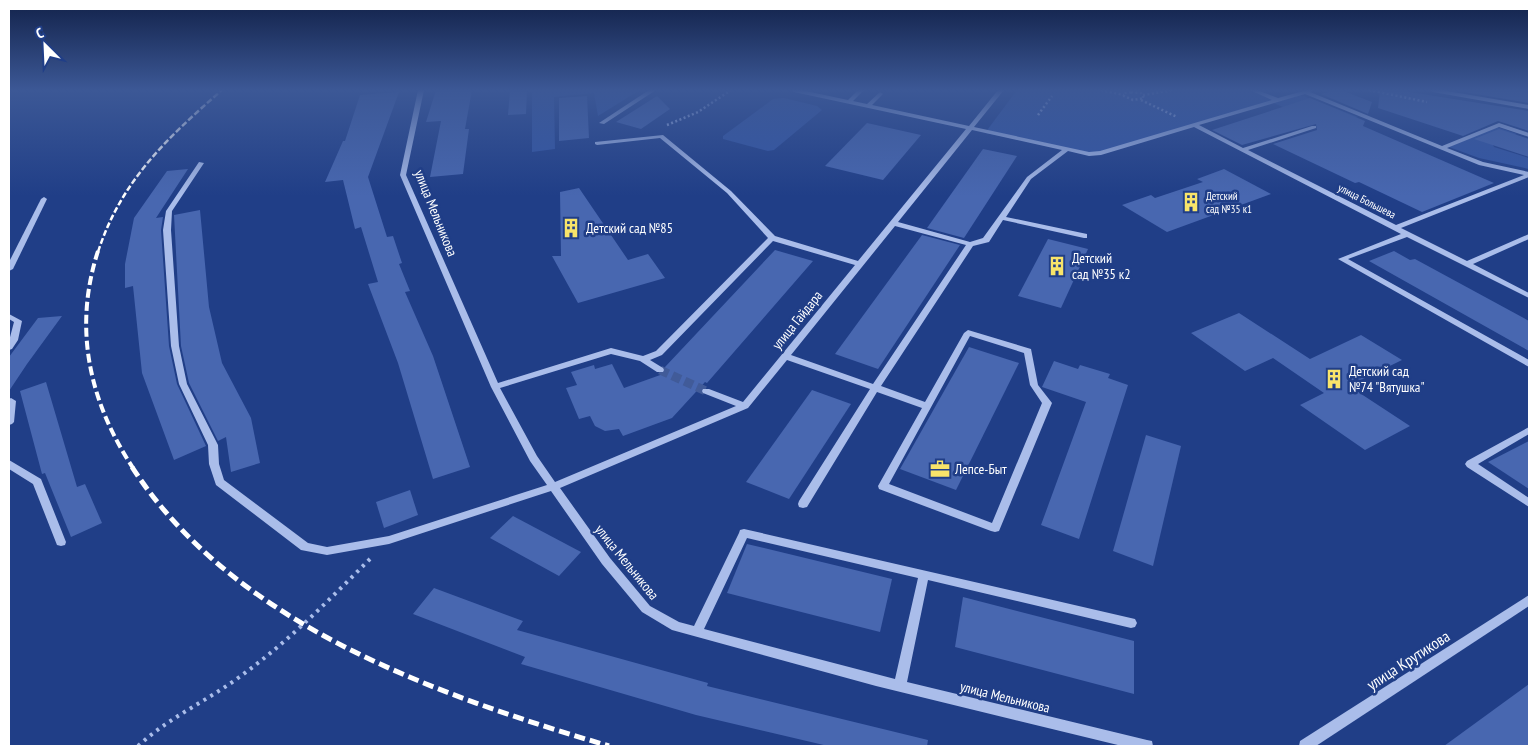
<svg xmlns="http://www.w3.org/2000/svg" width="1538" height="755" font-family="'PT Sans Narrow',sans-serif">
<rect width="100%" height="100%" fill="#203e87"/>
<!-- green -->
<g fill="#3356a5">
<path d="M 532,90 L 640,90 L 598,116 L 594,93 L 554,97 L 555,149 L 532,152 Z"/>
<path d="M 1017,90 L 1253,90 L 1277,100 L 1298,94 L 1358,117 L 1331,127 L 1271,102 L 1095,154 L 985,133 Z"/>
<path d="M 784,98 L 817,106 L 822,110 L 774,150 L 768,151 L 723,139 L 723,136 L 773,99 Z"/>
<path d="M 1497,127 L 1517,134 L 1493,145 L 1494,147 L 1529,158 L 1529,169 L 1479,158 L 1449,147 Z"/>
</g>
<!-- building -->
<g fill="#4867b0">
<path d="M 436,90 L 472,90 L 465,129 L 469,129 L 463,174 L 430,177 L 441,121 L 426,122 Z"/>
<path d="M 510,90 L 527,90 L 526,114 L 508,115 Z"/>
<path d="M 1335,90 L 1341,90 L 1372,102 L 1368,114 L 1321,94 Z"/>
<path d="M 1380,90 L 1397,90 L 1529,111 L 1529,131 L 1498,121 L 1463,136 L 1378,108 Z"/>
<path d="M 1464,90 L 1512,90 L 1529,93 L 1529,103 L 1464,92 Z"/>
<path d="M 399,92 L 368,177 L 387,237 L 393,236 L 402,263 L 399,264 L 410,291 L 405,292 L 433,356 L 470,467 L 433,479 L 398,363 L 368,284 L 378,282 L 361,227 L 355,229 L 343,180 L 325,182 L 343,141 L 345,141 L 360,95 Z"/>
<path d="M 587,96 L 589,138 L 559,141 L 559,98 Z"/>
<path d="M 657,96 L 670,109 L 641,129 L 616,122 Z"/>
<path d="M 1310,98 L 1365,121 L 1363,126 L 1494,183 L 1422,212 L 1359,182 L 1355,183 L 1273,144 L 1317,130 L 1316,124 L 1242,145 L 1212,130 Z"/>
<path d="M 867,123 L 921,135 L 883,180 L 825,166 Z"/>
<path d="M 1499,129 L 1529,139 L 1529,157 L 1474,139 Z"/>
<path d="M 983,149 L 1017,156 L 964,238 L 927,228 Z"/>
<path d="M 188,169 L 156,218 L 163,217 L 161,230 L 169,346 L 177,384 L 206,446 L 174,460 L 142,373 L 133,286 L 125,288 L 125,264 L 134,218 L 167,171 Z"/>
<path d="M 1224,169 L 1271,194 L 1167,232 L 1122,205 L 1151,195 L 1155,198 L 1203,182 L 1197,179 Z"/>
<path d="M 579,188 L 628,260 L 648,254 L 665,278 L 578,303 L 552,256 L 561,256 L 560,192 Z"/>
<path d="M 200,210 L 209,307 L 222,363 L 251,418 L 260,463 L 231,472 L 226,437 L 218,441 L 189,383 L 181,346 L 174,215 Z"/>
<path d="M 922,235 L 960,245 L 878,369 L 835,354 Z"/>
<path d="M 1048,239 L 1088,249 L 1061,308 L 1018,296 Z"/>
<path d="M 775,250 L 813,261 L 707,383 L 705,382 L 672,418 L 623,436 L 619,429 L 605,431 L 595,426 L 590,416 L 579,419 L 566,388 L 577,385 L 571,372 L 594,365 L 595,369 L 612,364 L 624,388 L 663,374 L 666,371 L 665,367 Z"/>
<path d="M 1394,251 L 1410,260 L 1415,259 L 1529,321 L 1529,351 L 1369,261 Z"/>
<path d="M 1239,313 L 1310,359 L 1361,335 L 1402,360 L 1349,386 L 1410,426 L 1365,450 L 1300,405 L 1324,393 L 1273,358 L 1245,371 L 1191,333 Z"/>
<path d="M 62,316 L 27,364 L 9,391 L 9,357 L 38,318 Z"/>
<path d="M 969,347 L 1019,363 L 956,490 L 900,469 Z"/>
<path d="M 1054,361 L 1078,369 L 1080,365 L 1110,374 L 1108,378 L 1128,385 L 1079,539 L 1041,525 L 1086,402 L 1042,387 Z"/>
<path d="M 46,382 L 77,487 L 85,484 L 102,523 L 71,537 L 45,473 L 42,474 L 20,391 Z"/>
<path d="M 812,390 L 851,404 L 789,499 L 746,482 Z"/>
<path d="M 1146,435 L 1181,446 L 1153,566 L 1113,551 Z"/>
<path d="M 1529,441 L 1529,489 L 1488,462 Z"/>
<path d="M 410,490 L 418,515 L 384,528 L 376,502 Z"/>
<path d="M 513,516 L 581,552 L 559,576 L 490,538 Z"/>
<path d="M 747,544 L 892,579 L 880,632 L 727,593 Z"/>
<path d="M 434,588 L 523,621 L 517,630 L 708,683 L 707,686 L 928,740 L 927,746 L 828,746 L 696,715 L 521,664 L 525,657 L 413,614 Z"/>
<path d="M 963,597 L 1134,641 L 1134,694 L 955,647 Z"/>
<path d="M 1529,684 L 1529,746 L 1444,746 Z"/>
</g>
<g fill="none" stroke-linecap="round" stroke-linejoin="round">
<!-- minor-tunnel -->
<path stroke="#415b99" stroke-width="9" stroke-dasharray="9 4.5" stroke-linecap="butt" d="M 660,370 L 706,391"/>
<!-- path-far1 -->
<g stroke="#aabdea" stroke-width="2.5" stroke-dasharray="2 2.5" stroke-linecap="butt">
<path d="M 1101,90 L 1124,95"/>
<path d="M 1369,90 L 1427,102"/>
<path d="M 1131,92 L 1141,93 L 1144,98 L 1133,100 L 1124,96 L 1124,93 Z"/>
<path d="M 1143,95 L 1174,90"/>
<path d="M 1141,100 L 1177,117"/>
<path d="M 1038,115 L 1052,96"/>
<path d="M 667,125 L 698,112 L 731,90"/>
</g>
<!-- path -->
<path stroke="#aabdea" stroke-width="4" stroke-dasharray="3 5" stroke-linecap="butt" d="M 138,746 C 168,718 205,702 238,678 C 287,643 329,600 371,558"/>
<!-- minor -->
<g fill="#aabdea" fill-rule="evenodd">
<path d="M 418,90 L 424,90 L 406,175 L 498,383 L 611,348 L 643,356 L 656,351 L 768,238 L 727,193 L 660,138 L 597,145 L 595,144 L 595,142 L 663,135 L 731,191 L 775,236 L 858,261 L 966,129 L 794,92 L 791,90 L 801,90 L 848,100 L 858,90 L 864,90 L 853,101 L 867,104 L 880,92 L 883,94 L 872,105 L 969,126 L 998,90 L 1004,90 L 974,127 L 1089,152 L 1100,151 L 1272,100 L 1250,90 L 1257,90 L 1278,98 L 1307,90 L 1315,90 L 1310,92 L 1442,146 L 1499,123 L 1529,133 L 1529,137 L 1499,127 L 1447,148 L 1483,162 L 1529,172 L 1529,177 L 1401,228 L 1467,261 L 1529,234 L 1529,239 L 1473,264 L 1529,293 L 1529,298 L 1407,237 L 1348,259 L 1529,360 L 1529,367 L 1338,259 L 1401,234 L 1194,127 L 1101,155 L 1089,156 L 1068,151 L 1031,179 L 1006,217 L 1087,234 L 1087,238 L 1084,238 L 1003,220 L 989,242 L 973,246 L 881,386 L 925,402 L 964,333 L 968,330 L 1031,349 L 1038,385 L 1052,403 L 999,531 L 995,532 L 991,531 L 879,489 L 878,486 L 922,408 L 877,392 L 807,507 L 803,508 L 799,507 L 798,504 L 799,501 L 870,389 L 787,360 L 748,408 L 560,488 L 610,558 L 650,606 L 679,622 L 694,626 L 739,533 L 740,530 L 744,529 L 1135,619 L 1137,623 L 1135,627 L 1131,628 L 928,580 L 907,682 L 1147,740 L 1152,741 L 1153,746 L 1122,746 L 876,686 L 672,630 L 642,612 L 602,564 L 551,491 L 389,544 L 327,555 L 301,550 L 216,485 L 209,464 L 208,445 L 179,384 L 171,346 L 163,230 L 166,211 L 199,162 L 204,163 L 172,211 L 171,230 L 179,346 L 187,384 L 218,445 L 219,464 L 224,480 L 308,543 L 327,547 L 389,536 L 547,485 L 530,461 L 491,387 L 400,175 ZM 1305,94 L 1479,165 L 1524,175 L 1396,225 L 1248,150 L 1316,128 L 1316,126 L 1312,126 L 1243,148 L 1199,125 ZM 972,130 L 1062,150 L 1027,177 L 983,238 L 970,242 L 898,222 ZM 895,226 L 966,245 L 873,384 L 791,355 ZM 773,241 L 855,265 L 743,402 L 709,389 L 703,389 L 702,391 L 703,393 L 736,406 L 555,482 L 537,456 L 500,388 L 611,354 L 640,361 L 657,372 L 663,372 L 664,370 L 663,368 L 650,360 L 662,355 ZM 970,336 L 1024,353 L 1030,385 L 1042,403 L 992,523 L 889,484 ZM 747,538 L 918,578 L 895,679 L 704,629 Z"/>
<path d="M 649,90 L 656,90 L 604,124 L 599,123 Z"/>
<path d="M 1430,90 L 1441,90 L 1529,105 L 1529,109 L 1433,92 Z"/>
<path d="M 44,197 L 47,199 L 13,269 L 9,271 L 9,262 L 41,199 Z"/>
<path d="M 9,314 L 22,321 L 18,340 L 12,349 L 9,350 L 9,341 L 14,322 L 9,319 Z"/>
<path d="M 11,398 L 16,401 L 14,422 L 12,424 L 9,425 L 9,399 Z"/>
<path d="M 1529,427 L 1529,434 L 1478,464 L 1529,498 L 1529,507 L 1467,467 L 1465,464 L 1467,461 Z"/>
<path d="M 9,460 L 41,479 L 66,542 L 65,545 L 61,546 L 57,545 L 33,484 L 9,469 Z"/>
<path d="M 1529,595 L 1529,606 L 1316,746 L 1299,746 L 1300,741 Z"/>
</g>
<!-- rail-far2 -->
<path stroke="#fff" stroke-width="2.5" stroke-dasharray="6 2.5" stroke-linecap="butt" d="M 98,252 C 121,181 167,138 222,90"/>
<!-- rail-far1 -->
<path stroke="#fff" stroke-width="4" stroke-dasharray="9 4" stroke-linecap="butt" d="M 98,251 C 73,328 89,401 133,468"/>
<!-- rail -->
<path stroke="#fff" stroke-width="5" stroke-dasharray="11 5" stroke-linecap="butt" d="M 132,467 C 234,625 437,695 609,746"/>
</g>
<!-- sky -->
<linearGradient id="sky" x2="0" y2="1"><stop stop-color="#12224a"/><stop offset="0.46" stop-color="#3c5896"/><stop offset="1" stop-color="#3c5896" stop-opacity="0"/></linearGradient>
<rect width="1538" height="196" fill="url(#sky)"/>
<!-- icons -->
<defs>
<symbol id="building-bare" viewBox="-9 -9 18 18"><path d="M-4-6H4V6H1V3H-1V6H-4ZM-2.5-4.3h1.7v1.8h-1.7ZM.8-4.3h1.7v1.8H.8ZM-2.5-1h1.7V.8h-1.7ZM.8-1h1.7V.8H.8Z" fill="#f8e46a" stroke="#203e87" stroke-width="2.5" paint-order="stroke"/></symbol>
<symbol id="office-bare" viewBox="-9 -9 18 18"><path d="M-6-3h4V-5.5h4V-3h4V5H-6ZM-1-4.5V-3h2v-1.5ZM-6 0V1H6V0Z" fill="#f8e46a" stroke="#203e87" stroke-width="2.5" paint-order="stroke"/></symbol>
</defs>
<g fill-rule="evenodd">
<use href="#building-bare" x="1177" y="188" width="28" height="28"/>
<use href="#building-bare" x="557" y="214" width="28" height="28"/>
<use href="#building-bare" x="1043" y="252" width="28" height="28"/>
<use href="#building-bare" x="1320" y="365" width="28" height="28"/>
<use href="#office-bare" x="926" y="455" width="28" height="28"/>
</g>
<g text-anchor="middle" dominant-baseline="central" stroke-width="5" stroke-linejoin="round" paint-order="stroke">
<!-- far-poi labels -->
<g font-size="11" fill="#fff" stroke="#203e87" text-anchor="start">
<text x="1206" y="196">Детский<tspan x="1206" dy="13">сад №35 к1</tspan></text>
</g>
<!-- far-street labels -->
<g font-size="11" fill="#fff" stroke="#203e87">
<text transform="translate(1367 201) rotate(27)">улица Большева</text>
</g>
<!-- street labels -->
<g font-size="14" fill="#fff" stroke="#203e87">
<text transform="translate(436 213) rotate(68)">улица Мельникова</text>
<text transform="translate(797 320) rotate(-51)">улица Гайдара</text>
<text transform="translate(627 562) rotate(51)">улица Мельникова</text>
<text transform="translate(1005 697) rotate(14)">улица Мельникова</text>
</g>
<!-- poi labels -->
<g font-size="14" fill="#fff" stroke="#203e87" text-anchor="start">
<text x="586" y="228">Детский сад №85</text>
<text x="1072" y="258">Детский<tspan x="1072" dy="16">сад №35 к2</tspan></text>
<text x="1349" y="371">Детский сад<tspan x="1349" dy="16">№74 "Вятушка"</tspan></text>
<text x="955" y="469">Лепсе-Быт</text>
</g>
<!-- near-street labels -->
<g font-size="16" fill="#fff" stroke="#203e87">
<text transform="translate(1408 660) rotate(-33)">улица Крутикова</text>
</g>
</g>
<!-- border -->
<rect width="1538" height="755" fill="none" stroke="#ffffff" stroke-width="20"/>
<!-- north arrow -->
<g transform="translate(45 45) rotate(336)" stroke="#203e87" stroke-width="4" paint-order="stroke">
<path d="M0-4L9 19L0 12L-9 19Z" fill="#ffffff"/>
<text y="-8" font-size="14" font-weight="bold" text-anchor="middle" fill="#ffffff">С</text>
</g>
</svg>
